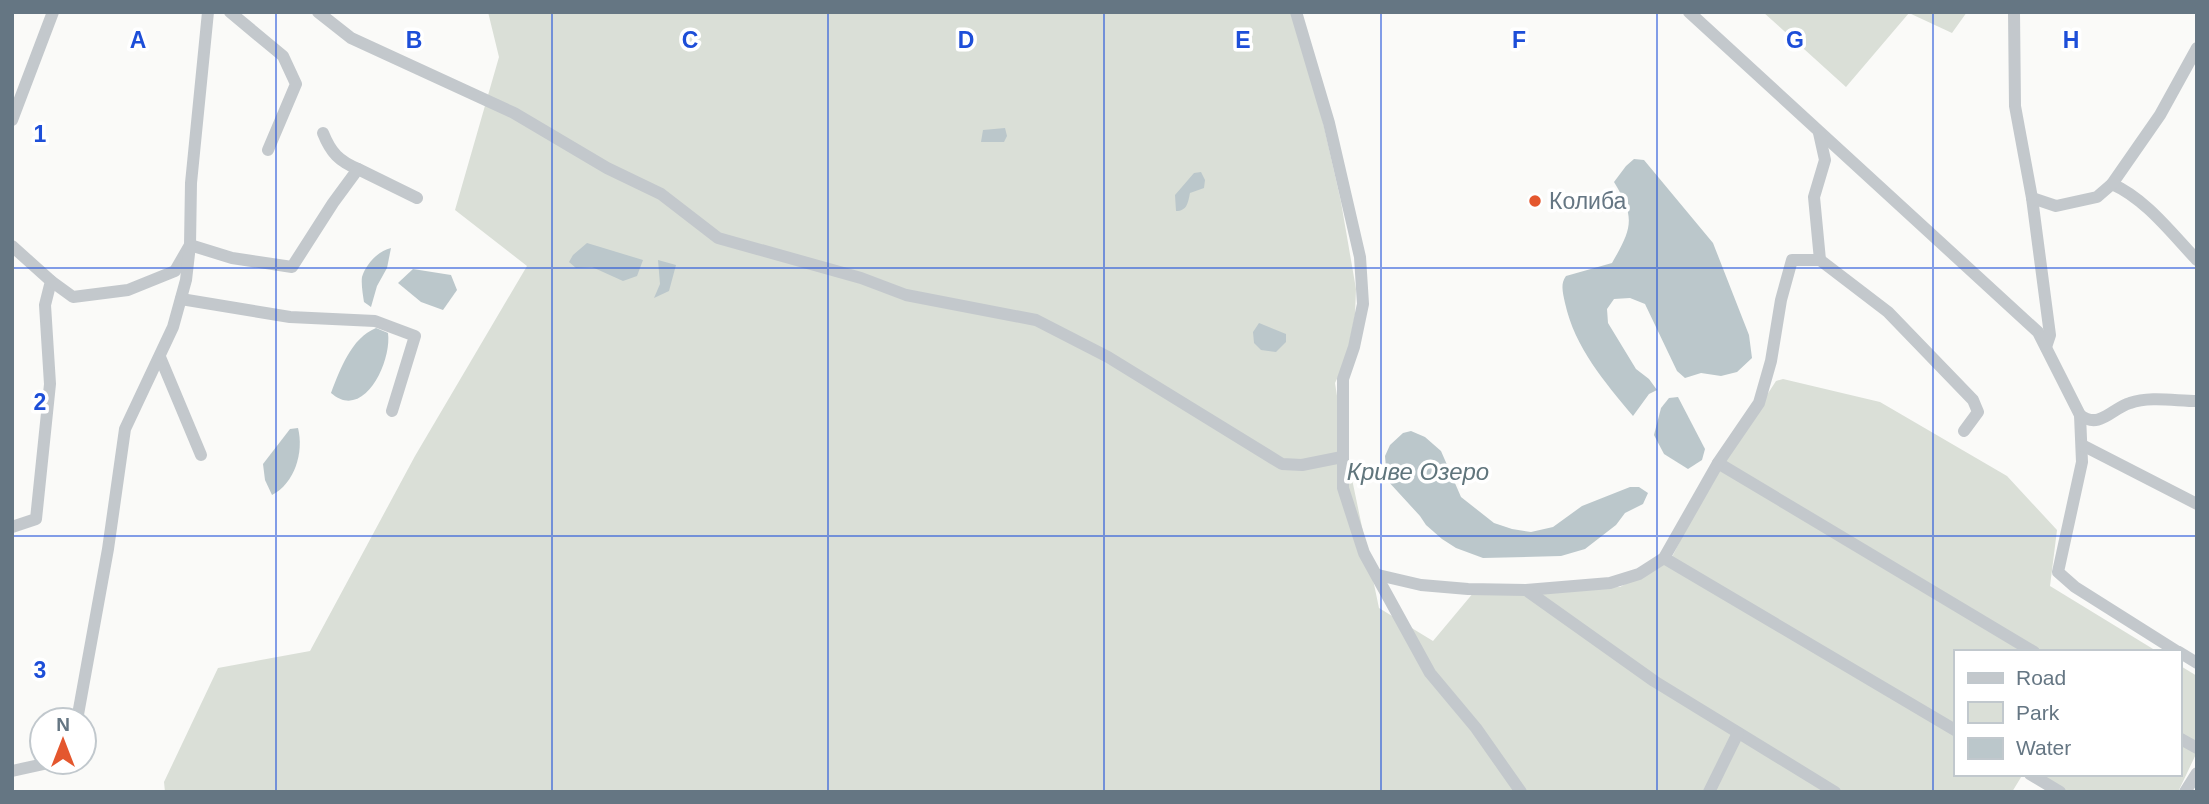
<svg xmlns="http://www.w3.org/2000/svg" width="2209" height="804" font-family="Arial,sans-serif">
<rect width="100%" height="100%" fill="#fafaf8"/>
<!-- green -->
<g fill="#dadfd7">
<path d="M 488,12 L 1291,12 L 1322,118 L 1341,202 L 1356,289 L 1355,315 L 1346,360 L 1335,383 L 1344,441 L 1379,608 L 1433,641 L 1474,592 L 1620,587 L 1671,559 L 1706,489 L 1776,381 L 1783,379 L 1880,402 L 2007,476 L 2057,530 L 2050,586 L 2158,652 L 1955,652 L 1955,774 L 2023,774 L 2012,792 L 165,792 L 164,782 L 218,668 L 310,651 L 415,456 L 527,266 L 455,210 L 499,57 Z"/>
<path d="M 1763,12 L 1967,12 L 1952,33 L 1909,13 L 1846,87 Z"/>
<path d="M 2179,665 L 2197,676 L 2197,752 L 2178,792 L 2067,792 L 2040,774 L 2179,774 Z"/>
</g>
<!-- water -->
<g fill="#bbc7cb">
<path d="M 1005,128 L 1007,136 L 1004,142 L 981,142 L 983,130 Z"/>
<path d="M 1634,159 L 1644,160 L 1713,243 L 1749,335 L 1752,358 L 1737,372 L 1721,376 L 1701,373 L 1685,378 L 1677,371 L 1645,304 L 1630,298 L 1614,299 L 1607,309 L 1608,323 L 1636,369 L 1649,379 L 1657,390 L 1649,394 L 1633,416 C 1604,381 1575,348 1565,303 C 1563,293 1560,284 1566,276 L 1612,263 C 1632,228 1636,218 1614,182 L 1626,166 Z"/>
<path d="M 1201,172 L 1205,180 L 1204,188 L 1190,193 C 1188,203 1187,211 1176,211 L 1175,195 L 1194,173 Z"/>
<path d="M 587,243 L 643,260 L 637,276 L 623,281 L 592,267 L 576,268 L 569,262 L 573,255 Z"/>
<path d="M 391,248 L 387,268 L 377,286 L 371,307 L 364,302 C 363,295 361,284 362,277 C 366,264 378,251 391,248 Z"/>
<path d="M 658,260 L 676,265 L 669,291 L 654,298 L 660,284 Z"/>
<path d="M 413,269 L 451,275 L 457,290 L 443,310 L 421,302 L 398,283 Z"/>
<path d="M 1259,323 L 1286,334 L 1286,342 L 1276,352 L 1261,350 L 1254,343 L 1253,332 Z"/>
<path d="M 376,328 L 388,333 C 392,361 364,422 331,393 C 340,370 351,338 376,328 Z"/>
<path d="M 1678,397 L 1705,449 L 1702,460 L 1688,469 L 1664,454 L 1654,435 L 1661,408 L 1669,398 Z"/>
<path d="M 298,428 C 304,452 295,483 272,495 L 265,480 L 263,464 L 290,429 Z"/>
<path d="M 1411,431 L 1425,437 L 1441,451 L 1461,497 L 1494,523 L 1512,529 L 1531,532 L 1553,527 L 1582,506 L 1630,487 L 1639,487 L 1648,493 L 1643,504 L 1625,513 L 1616,525 L 1585,549 L 1561,556 L 1483,558 L 1456,548 L 1442,539 L 1426,525 L 1420,516 L 1387,480 L 1385,456 L 1390,445 L 1403,433 Z"/>
</g>
<g fill="none" stroke-linecap="round" stroke-linejoin="round">
<!-- minor -->
<g stroke="#c3c8cc" stroke-width="12">
<path d="M 230,12 L 283,56 L 296,84 L 268,150"/>
<path d="M 318,12 L 351,38 L 514,113 L 607,168 L 661,194 L 718,238 L 861,278 L 906,295 L 1036,320 L 1108,357 L 1282,464 L 1302,465 L 1342,457"/>
<path d="M 1296,12 L 1329,123 L 1360,257 L 1363,304 L 1354,347 L 1343,379 L 1343,488 L 1364,553 L 1430,673 L 1476,728 L 1521,792"/>
<path d="M 1689,12 L 2038,332 L 2080,415 L 2082,462 L 2058,572 L 2075,587 L 2178,652"/>
<path d="M 2014,12 L 2015,106 L 2032,198 L 2050,335 L 2046,347"/>
<path d="M 12,120 L 53,12"/>
<path d="M 323,133 C 331,153 339,161 358,169"/>
<path d="M 2112,184 C 2146,199 2172,234 2197,260"/>
<path d="M 2032,198 L 2056,206 L 2097,197 L 2112,184 L 2160,115 L 2197,48"/>
<path d="M 12,246 L 51,281 L 45,305 L 50,384 L 36,519 L 12,527"/>
<path d="M 1820,260 L 1888,312 L 1973,400 L 1978,412 L 1964,431"/>
<path d="M 51,281 L 73,297 L 128,290 L 175,271 L 190,245 L 232,258 L 292,267 L 333,203 L 358,169 L 417,198"/>
<path d="M 181,299 L 290,317 L 375,321 L 415,336 L 392,411"/>
<path d="M 160,357 L 201,455"/>
<path d="M 2080,415 C 2100,430 2112,408 2130,403 C 2150,396 2176,401 2197,401"/>
<path d="M 2082,445 L 2197,504"/>
<path d="M 1718,463 L 2034,652"/>
<path d="M 1664,558 L 1955,730"/>
<path d="M 1378,575 L 1421,585 L 1468,589 L 1526,590 L 1610,583 L 1639,574 L 1664,558 L 1718,463 L 1759,403 L 1771,361 L 1781,300 L 1792,260 L 1820,260 L 1814,197 L 1825,160 L 1819,133"/>
<path d="M 1526,590 L 1654,681 L 1835,792"/>
<path d="M 2179,652 L 2197,663"/>
<path d="M 77,720 L 108,549 L 125,429 L 173,327 L 186,280 L 190,245 L 191,183 L 208,12"/>
<path d="M 2179,738 L 2197,748"/>
<path d="M 12,771 L 53,762"/>
<path d="M 2030,774 L 2060,792"/>
<path d="M 1709,792 L 1738,733"/>
<path d="M 2185,792 L 2197,773"/>
</g>
</g>
<!-- grid -->
<path fill="none" stroke="#1d4ed8" stroke-width="2" stroke-opacity="0.55" d="M 276,12 L 276,792M 552,12 L 552,792M 828,12 L 828,792M 1104,12 L 1104,792M 1381,12 L 1381,792M 1657,12 L 1657,792M 1933,12 L 1933,792M 12,268 L 2197,268M 12,536 L 2197,536"/>
<!-- markers -->
<circle fill="#e4572e" stroke="#fff" stroke-width="2.5" cx="1535" cy="201" r="7"/>
<g text-anchor="middle" dominant-baseline="central" stroke-width="7" stroke-linejoin="round" paint-order="stroke">
<!-- poi labels -->
<g font-size="23" fill="#657683" stroke="#fff" text-anchor="start">
<text x="1549" y="201">Колиба</text>
</g>
<!-- water labels -->
<g font-size="24" font-style="italic" fill="#60757c" stroke="#fff">
<text x="1418" y="471">Криве Озеро</text>
</g>
</g>
<g font-size="23" text-anchor="middle" font-weight="bold" fill="#1d4ed8" stroke="#fff" stroke-width="7" stroke-linejoin="round" paint-order="stroke">
<text x="138" y="48">A</text>
<text x="414" y="48">B</text>
<text x="690" y="48">C</text>
<text x="966" y="48">D</text>
<text x="1243" y="48">E</text>
<text x="1519" y="48">F</text>
<text x="1795" y="48">G</text>
<text x="2071" y="48">H</text>
<text x="40" y="142">1</text>
<text x="40" y="410">2</text>
<text x="40" y="678">3</text>
</g>
<!-- border -->
<rect width="2209" height="804" fill="none" stroke="#657683" stroke-width="28"/>
<!-- legend -->
<rect x="1954" y="650" width="228" height="126" fill="#ffffff" stroke="#c1c8cd" stroke-width="2"/>
<rect x="1968" y="673" width="35" height="10" fill="#c3c8cc" stroke="#c1c8cd" stroke-width="2"/>
<text x="2016" y="685" font-size="21" fill="#657683">Road</text>
<rect x="1968" y="702" width="35" height="21" fill="#dadfd7" stroke="#c1c8cd" stroke-width="2"/>
<text x="2016" y="720" font-size="21" fill="#657683">Park</text>
<rect x="1968" y="738" width="35" height="21" fill="#bbc7cb" stroke="#c1c8cd" stroke-width="2"/>
<text x="2016" y="755" font-size="21" fill="#657683">Water</text>
<!-- north arrow -->
<g transform="translate(63 741)"><circle r="33" fill="#ffffff" stroke="#c1c8cd" stroke-width="2"/>
<path d="M0-5L12 26L0 18L-12 26Z" fill="#e4572e"/>
<text y="-10" font-size="19" font-weight="bold" text-anchor="middle" fill="#657683">N</text>
</g>
</svg>
